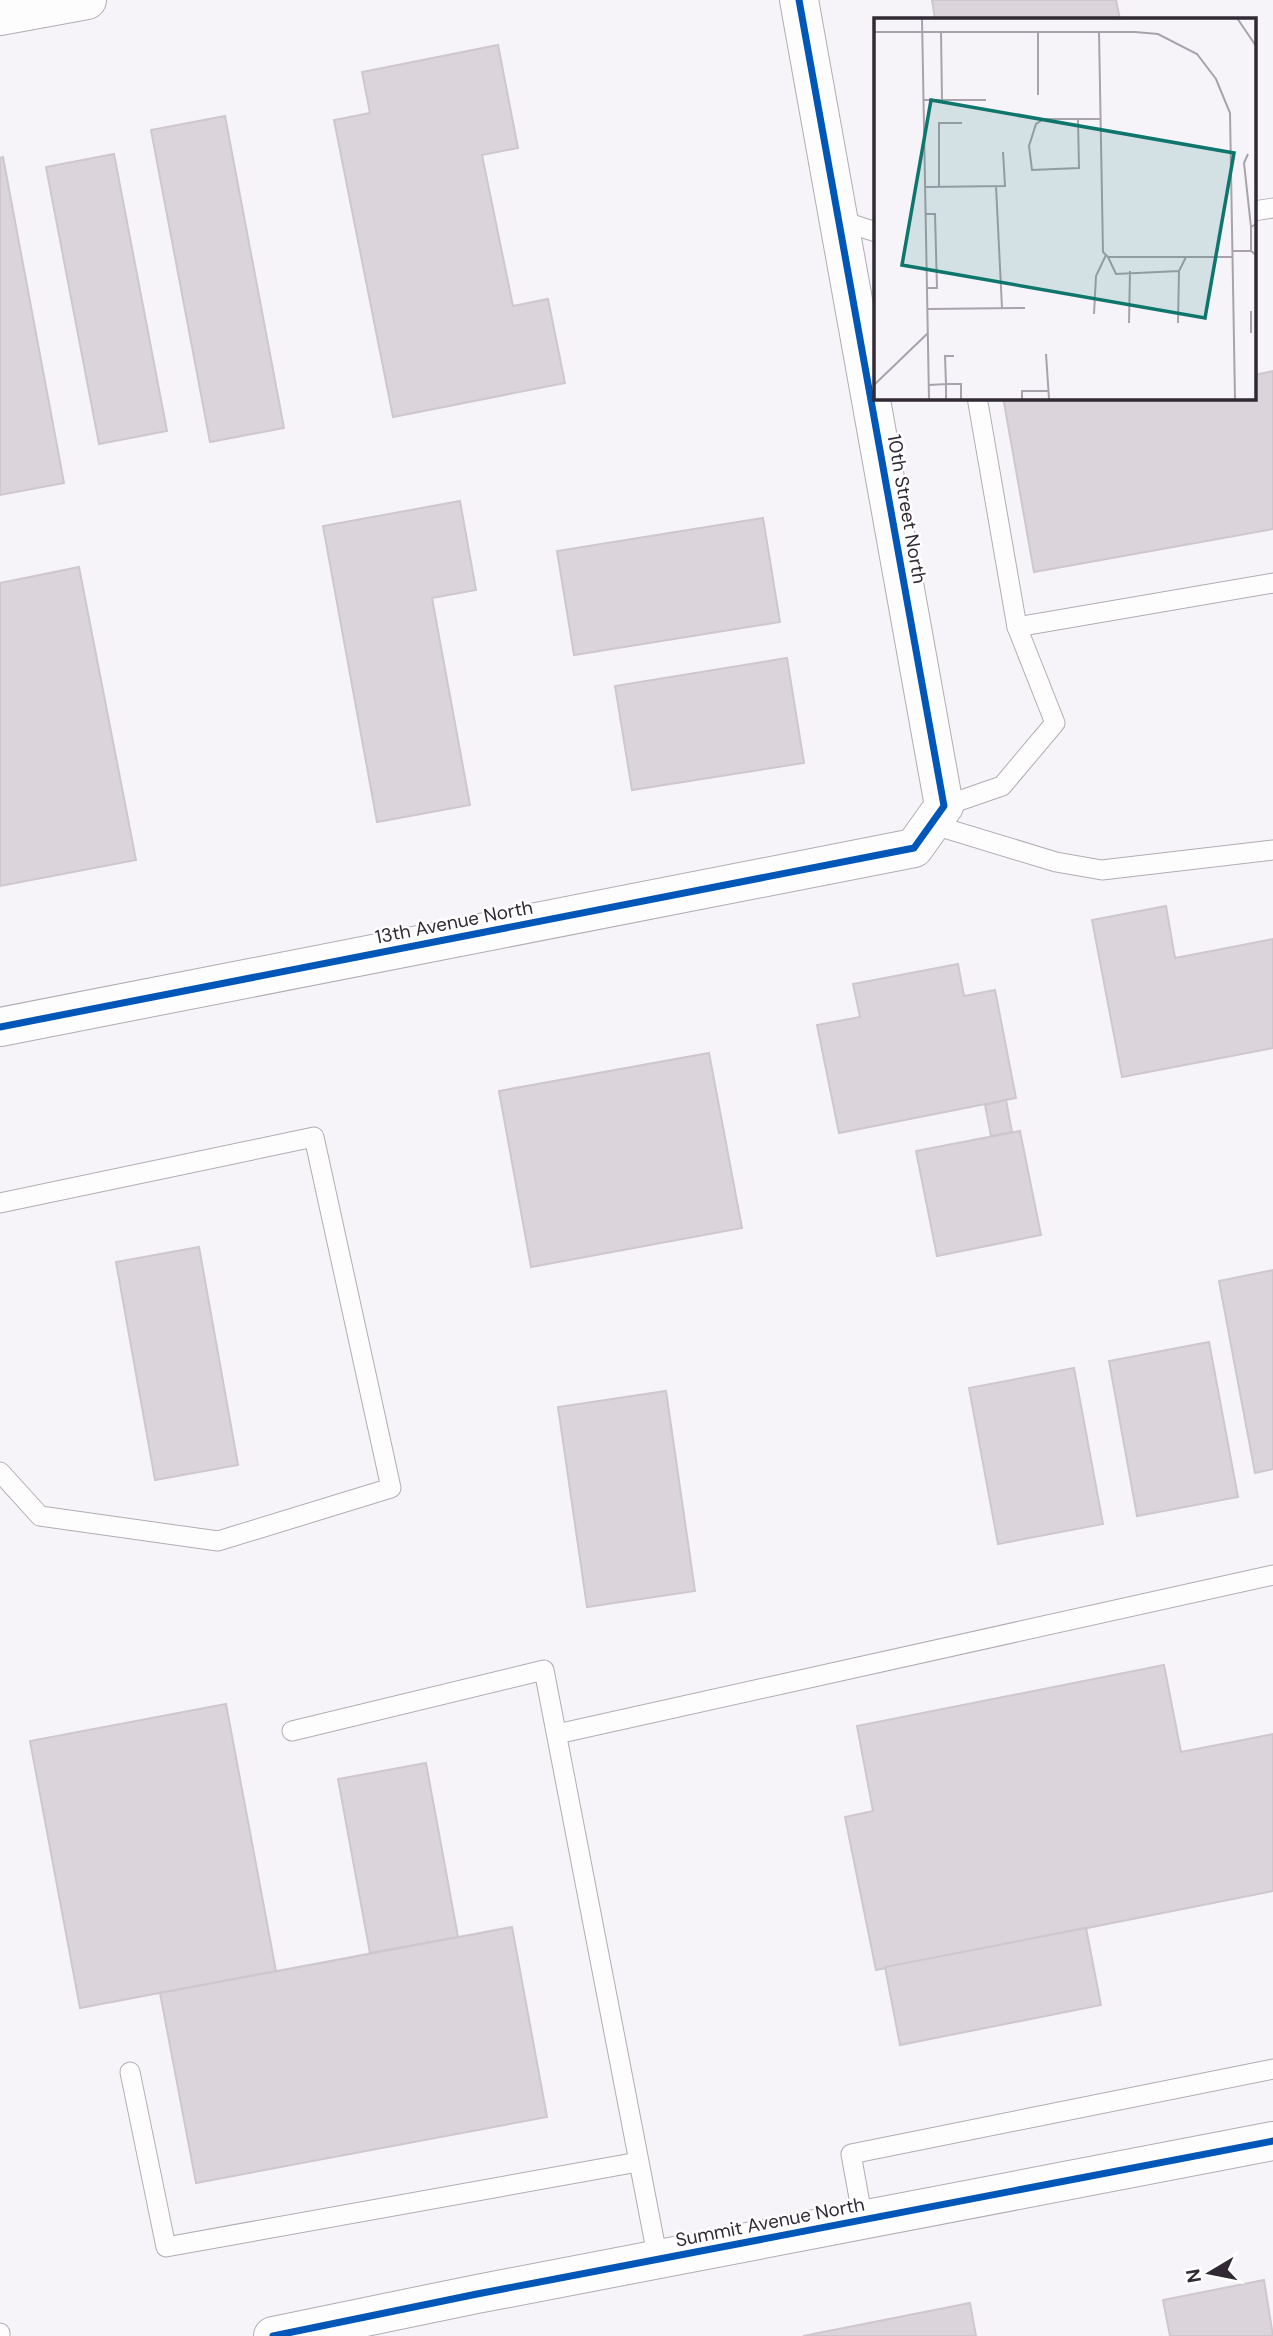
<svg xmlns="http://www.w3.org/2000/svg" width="1273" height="2336" font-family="'DM Sans',sans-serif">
<rect width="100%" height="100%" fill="#f7f4f9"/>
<!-- building -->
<g fill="#dbd5db" stroke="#cec7ce" stroke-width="2">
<path d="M 932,0 L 1116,0 L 1120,19 L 935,19 Z"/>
<path d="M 498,45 L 518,148 L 482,155 L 513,306 L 548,299 L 565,383 L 393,417 L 334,120 L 370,113 L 362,72 Z"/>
<path d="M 225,116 L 284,428 L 210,442 L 151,130 Z"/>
<path d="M 114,154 L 167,431 L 99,444 L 46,167 Z"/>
<path d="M 3,157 L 64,483 L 0,495 L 0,158 Z"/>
<path d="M 1273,371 L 1273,529 L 1034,572 L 1003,397 L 1254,397 L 1254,375 Z"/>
<path d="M 460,501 L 476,590 L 432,598 L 470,805 L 377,822 L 323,526 Z"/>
<path d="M 763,518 L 780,622 L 574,655 L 557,551 Z"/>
<path d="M 79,567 L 136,860 L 0,886 L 0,583 Z"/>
<path d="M 787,658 L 804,763 L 632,790 L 615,686 Z"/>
<path d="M 1166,906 L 1175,958 L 1273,939 L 1273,1048 L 1122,1077 L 1092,920 Z"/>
<path d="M 958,964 L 964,996 L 995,990 L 1016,1098 L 839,1133 L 817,1025 L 860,1017 L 853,984 Z"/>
<path d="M 709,1053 L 742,1228 L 531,1267 L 499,1091 Z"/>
<path d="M 1006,1100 L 1012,1132 L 991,1136 L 985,1105 Z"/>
<path d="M 1020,1131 L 1041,1235 L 937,1256 L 916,1151 Z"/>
<path d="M 199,1247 L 238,1465 L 155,1480 L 116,1262 Z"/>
<path d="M 1273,1270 L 1273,1469 L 1255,1473 L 1219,1281 Z"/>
<path d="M 1209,1342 L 1238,1497 L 1137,1516 L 1109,1361 Z"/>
<path d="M 1074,1368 L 1103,1524 L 998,1544 L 969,1388 Z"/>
<path d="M 666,1391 L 695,1591 L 587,1607 L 558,1407 Z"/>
<path d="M 1164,1665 L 1181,1752 L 1273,1734 L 1273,1891 L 876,1970 L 845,1817 L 873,1811 L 857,1726 Z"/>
<path d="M 226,1704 L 276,1971 L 80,2008 L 30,1741 Z"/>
<path d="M 426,1763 L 458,1937 L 370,1953 L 338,1779 Z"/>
<path d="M 512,1927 L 547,2117 L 196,2183 L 160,1993 Z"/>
<path d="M 1086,1928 L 1101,2005 L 900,2045 L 885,1967 Z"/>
<path d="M 1264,2280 L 1273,2336 L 1170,2336 L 1163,2300 Z"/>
<path d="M 970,2303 L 976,2336 L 803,2336 Z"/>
</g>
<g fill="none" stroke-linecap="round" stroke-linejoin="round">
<defs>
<g id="lane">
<path d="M 1254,211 L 1273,208"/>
<path d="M 839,220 L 876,232"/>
<path d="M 1017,627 L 1273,583"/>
<path d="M 944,806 L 1002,786 L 1055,723 L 1017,627 L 977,397"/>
<path d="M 931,824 L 1056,862 L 1102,870 L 1273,850"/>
<path d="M 0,1203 L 314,1137 L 391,1488 L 218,1541 L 40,1516 L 0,1472"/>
<path d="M 292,1731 L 544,1670 L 658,2260"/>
<path d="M 557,1734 L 1273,1575"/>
<path d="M 130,2072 L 166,2247 L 638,2162"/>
<path d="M 863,2220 L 851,2154 L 1273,2069"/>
<path d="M 0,2333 L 0,2336"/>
</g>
<g id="street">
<path d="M 0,16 L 87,0"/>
<path d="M 0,1027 L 914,848 L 944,806 L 799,0"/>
</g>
<path id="secondary" d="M 273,2336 L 477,2294 L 1273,2141"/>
</defs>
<!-- lane casing -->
<use href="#lane" stroke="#b1acb4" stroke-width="21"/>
<!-- street casing -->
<use href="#street" stroke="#b1acb4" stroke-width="40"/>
<!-- secondary casing -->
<use href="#secondary" stroke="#b1acb4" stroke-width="40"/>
<!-- lane -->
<use href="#lane" stroke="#fefdfe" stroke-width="19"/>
<!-- street -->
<use href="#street" stroke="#fefdfe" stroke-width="38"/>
<!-- secondary -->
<use href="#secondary" stroke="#fefdfe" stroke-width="38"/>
<defs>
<g id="cycleway">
<path d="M 0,1027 L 914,848 L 944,806 L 799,0"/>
<path d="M 273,2336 L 477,2294 L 1273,2141"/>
</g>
</defs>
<!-- cycleway casing -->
<use href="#cycleway" stroke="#fff" stroke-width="11"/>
<!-- cycleway -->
<use href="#cycleway" stroke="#0057b8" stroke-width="7"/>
</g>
<g text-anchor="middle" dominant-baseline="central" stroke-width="5" stroke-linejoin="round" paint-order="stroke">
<!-- street labels -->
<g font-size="19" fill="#312a35" stroke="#fff">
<text transform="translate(907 509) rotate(80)">10th Street North</text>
<text transform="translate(454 922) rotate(-11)">13th Avenue North</text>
<text transform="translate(770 2222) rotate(-11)">Summit Avenue North</text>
</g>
</g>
<!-- overview -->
<g transform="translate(874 18)">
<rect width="382" height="382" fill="#f7f4f9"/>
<path fill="none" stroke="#a8a3ab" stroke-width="2" d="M 48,0 L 55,381M 363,0 L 382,28M 0,14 L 261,14 L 284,16 L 323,36 L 342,61 L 356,95 L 361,381M 67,14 L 68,82M 164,14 L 164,77M 225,14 L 229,234 L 234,239 L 359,239M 50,82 L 112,82M 204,101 L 205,150 L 158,152 L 155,128 L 162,106 L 170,101 L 227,101M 374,136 L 370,145 L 377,209M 122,168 L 128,290M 52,169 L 131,168 L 129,134M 65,169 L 65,105 L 88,105M 52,196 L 61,196 L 63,270 L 53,270M 359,233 L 377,233 L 382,237M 377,233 L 377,209 L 382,206M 234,239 L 242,256 L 305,253 L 312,239M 54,291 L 151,290M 377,293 L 377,315M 220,296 L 222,258 L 232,237M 255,305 L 256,253M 304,305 L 305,253M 172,336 L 175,381M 80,338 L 71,338 L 72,366 L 87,366 L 87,381M 0,367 L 54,315M 55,367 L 72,366 L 72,381M 148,381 L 148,373 L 174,373"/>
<path fill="#0f766e" fill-opacity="0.15" stroke="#0f766e" stroke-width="3.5" d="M 57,82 L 360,135 L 331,300 L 28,247 Z"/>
<rect width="382" height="382" fill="none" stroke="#312a35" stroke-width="3.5"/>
</g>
<!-- north arrow -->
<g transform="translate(1210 2273) rotate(260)" stroke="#ffffff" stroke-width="5" paint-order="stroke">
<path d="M0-5L12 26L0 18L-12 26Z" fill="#312a35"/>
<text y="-10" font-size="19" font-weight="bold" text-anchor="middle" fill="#312a35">N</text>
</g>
</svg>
